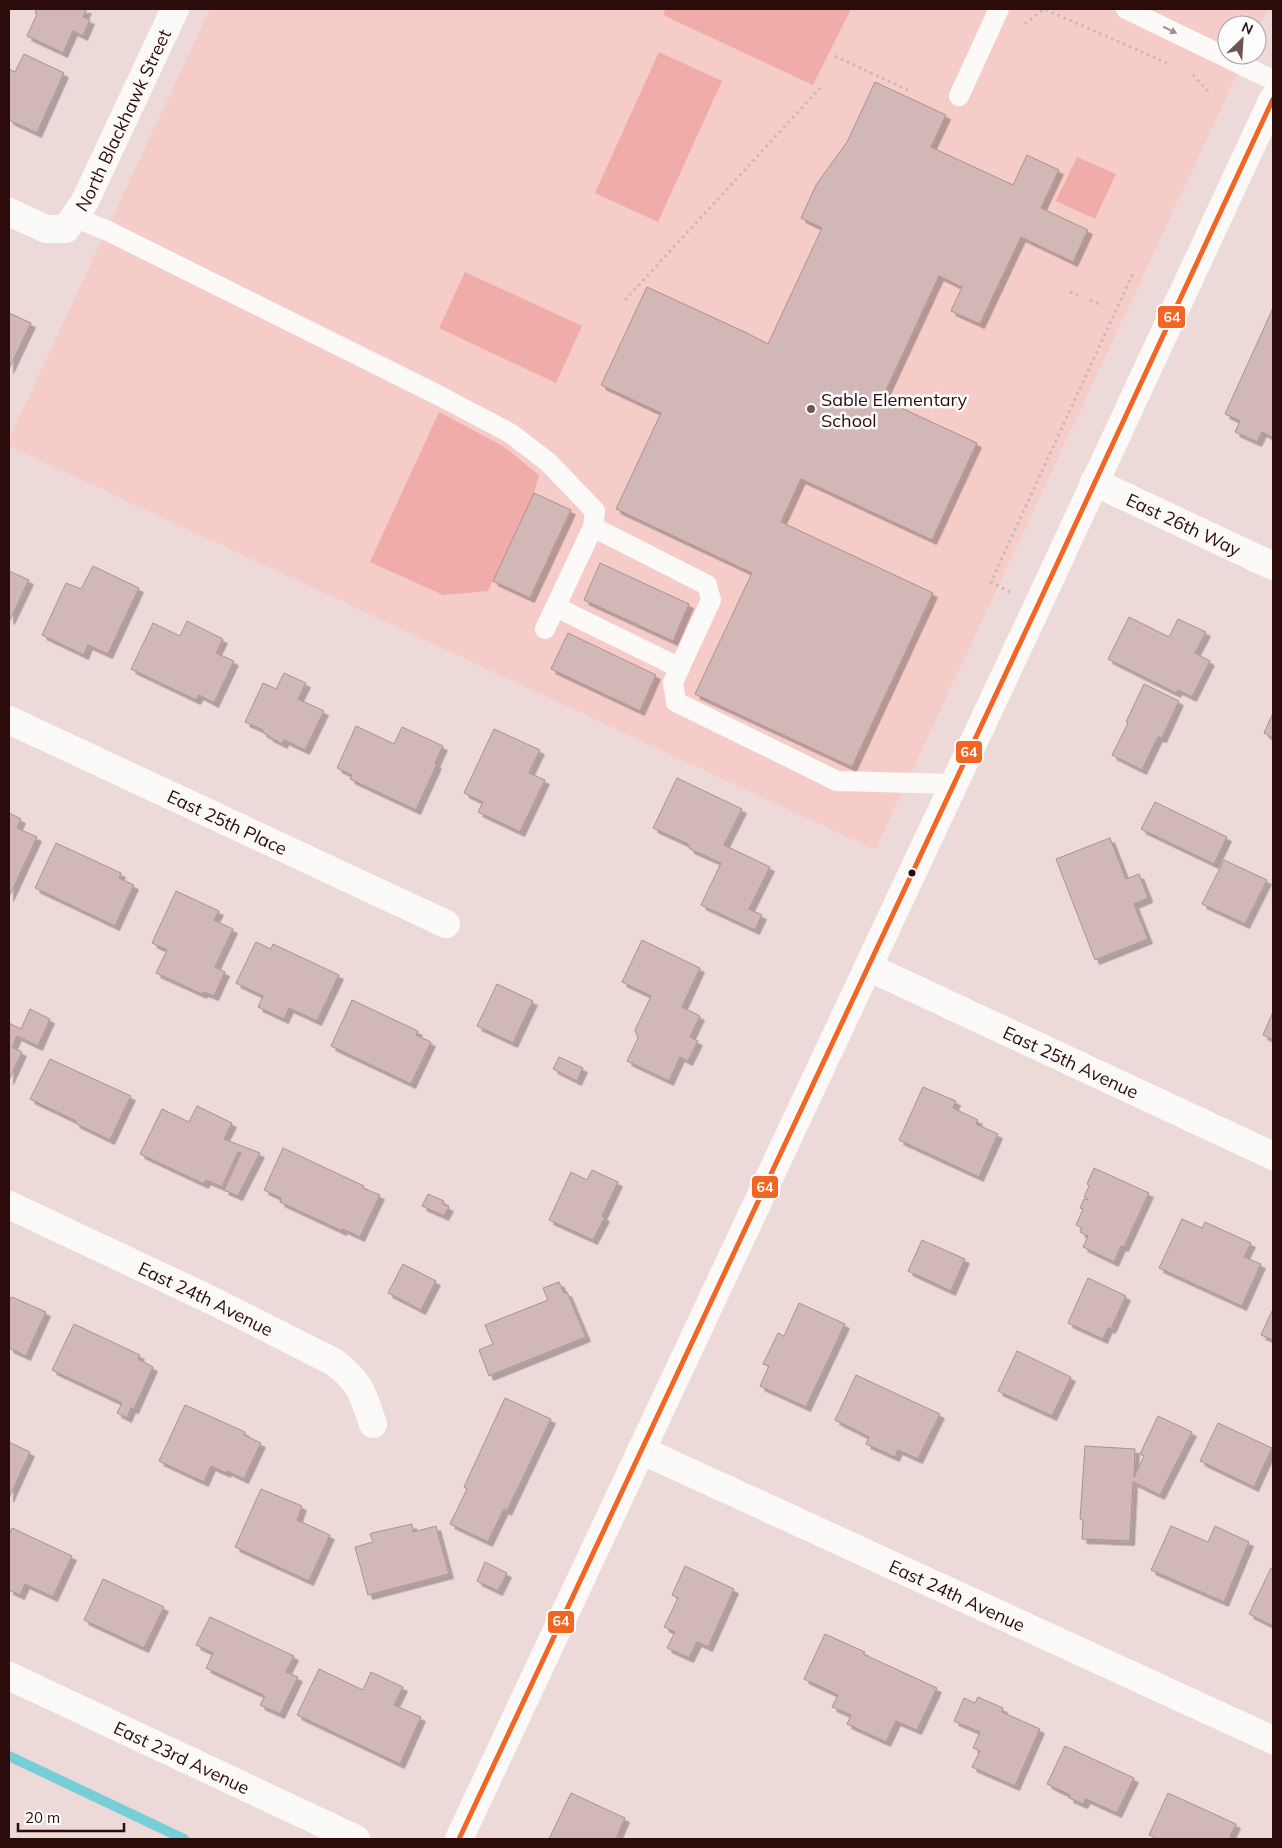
<svg xmlns="http://www.w3.org/2000/svg" width="1282" height="1848" font-family="Mulish,sans-serif">
<defs>
<filter id="shadow"><feDropShadow dx="4.5" dy="4.5" stdDeviation="0" flood-color="#0004"/></filter>
</defs>
<rect width="100%" height="100%" fill="#edd9d7"/>
<!-- built -->
<path fill="#f6ccc8" d="M 210,9 L 1268,9 L 1257,32 L 1257,25 L 1227,25 L 1227,55 L 1246,55 L 875,850 L 9,446 L 9,439 Z"/>
<!-- green -->
<g fill="#f0aca8">
<path d="M 666,9 L 851,9 L 813,85 L 663,15 Z"/>
<path d="M 659,52 L 722,81 L 658,222 L 595,193 Z"/>
<path d="M 1077,157 L 1116,174 L 1095,219 L 1056,201 Z"/>
<path d="M 465,272 L 582,326 L 556,383 L 439,328 Z"/>
<path d="M 439,412 L 503,446 L 539,475 L 534,493 L 488,591 L 443,595 L 370,562 Z"/>
</g>
<g fill="none" stroke-linecap="round" stroke-linejoin="round">
<!-- stream -->
<path stroke="#76ced6" stroke-width="10" d="M 9,1756 L 184,1839"/>
</g>
<!-- building -->
<g fill="#d1b7b5" stroke="#aa9290" filter="url(#shadow)">
<path d="M 37,9 L 87,9 L 83,17 L 90,20 L 83,36 L 73,31 L 63,53 L 27,36 L 37,14 L 35,13 Z"/>
<path d="M 24,54 L 64,73 L 37,133 L 9,120 L 9,69 L 15,72 Z"/>
<path d="M 875,82 L 946,115 L 931,147 L 1013,185 L 1027,155 L 1059,170 L 1041,208 L 1088,230 L 1073,262 L 1021,237 L 980,324 L 951,311 L 962,287 L 939,276 L 882,399 L 977,443 L 932,540 L 801,479 L 781,522 L 933,593 L 852,767 L 695,694 L 752,573 L 616,509 L 661,413 L 601,385 L 647,287 L 747,333 L 768,344 L 822,228 L 801,218 L 816,185 L 847,142 Z"/>
<path d="M 1273,308 L 1273,438 L 1262,432 L 1257,442 L 1235,432 L 1240,421 L 1225,414 Z"/>
<path d="M 9,313 L 31,323 L 9,369 Z"/>
<path d="M 534,493 L 571,510 L 530,598 L 493,581 Z"/>
<path d="M 600,563 L 689,604 L 673,641 L 584,600 Z"/>
<path d="M 93,566 L 139,588 L 108,654 L 88,645 L 84,655 L 42,635 L 66,583 L 81,589 Z"/>
<path d="M 9,571 L 29,580 L 10,620 L 9,619 Z"/>
<path d="M 1129,617 L 1169,637 L 1178,619 L 1206,632 L 1195,653 L 1210,661 L 1192,697 L 1178,690 L 1176,693 L 1108,659 Z"/>
<path d="M 187,621 L 223,639 L 216,653 L 234,661 L 214,703 L 199,695 L 196,700 L 131,669 L 153,623 L 180,636 Z"/>
<path d="M 568,633 L 656,675 L 640,711 L 551,669 Z"/>
<path d="M 284,673 L 306,683 L 298,699 L 324,711 L 305,750 L 284,740 L 283,744 L 269,737 L 269,736 L 262,732 L 263,730 L 245,722 L 263,683 L 276,689 Z"/>
<path d="M 1144,684 L 1179,701 L 1162,738 L 1158,737 L 1142,770 L 1112,755 L 1128,723 L 1126,722 Z"/>
<path d="M 1273,713 L 1273,738 L 1264,733 Z"/>
<path d="M 356,726 L 394,744 L 402,727 L 443,746 L 435,763 L 437,764 L 416,810 L 350,779 L 352,775 L 337,768 Z"/>
<path d="M 494,729 L 540,750 L 529,773 L 545,780 L 520,832 L 478,812 L 483,802 L 464,793 Z"/>
<path d="M 677,778 L 742,809 L 724,845 L 770,867 L 749,909 L 762,915 L 755,930 L 701,905 L 721,863 L 690,849 L 688,844 L 653,828 Z"/>
<path d="M 1155,802 L 1227,837 L 1214,864 L 1141,829 Z"/>
<path d="M 9,813 L 21,819 L 17,828 L 37,837 L 9,897 Z"/>
<path d="M 1110,838 L 1126,879 L 1139,874 L 1148,897 L 1148,898 L 1134,904 L 1148,939 L 1095,960 L 1056,859 Z"/>
<path d="M 56,843 L 121,873 L 119,878 L 134,885 L 115,926 L 35,888 Z"/>
<path d="M 1224,860 L 1267,880 L 1245,924 L 1202,904 Z"/>
<path d="M 176,891 L 219,911 L 214,920 L 233,929 L 215,967 L 225,972 L 214,996 L 204,992 L 202,994 L 156,973 L 167,950 L 152,943 Z"/>
<path d="M 642,940 L 700,968 L 682,1007 L 700,1016 L 690,1037 L 698,1041 L 688,1061 L 680,1057 L 669,1081 L 627,1061 L 638,1038 L 635,1030 L 651,996 L 622,982 Z"/>
<path d="M 256,942 L 271,949 L 273,944 L 339,975 L 317,1021 L 289,1008 L 284,1019 L 258,1007 L 263,996 L 236,983 Z"/>
<path d="M 497,984 L 533,1001 L 513,1043 L 477,1026 Z"/>
<path d="M 352,1000 L 418,1031 L 416,1035 L 431,1042 L 411,1084 L 331,1046 Z"/>
<path d="M 30,1009 L 50,1019 L 38,1046 L 17,1036 L 12,1047 L 22,1052 L 9,1080 L 9,1023 L 21,1029 Z"/>
<path d="M 1273,1012 L 1273,1040 L 1263,1035 Z"/>
<path d="M 559,1057 L 583,1068 L 577,1081 L 553,1069 Z"/>
<path d="M 50,1059 L 131,1096 L 110,1140 L 75,1123 L 76,1121 L 30,1099 Z"/>
<path d="M 923,1087 L 956,1101 L 953,1108 L 978,1120 L 976,1124 L 998,1134 L 979,1177 L 899,1140 Z"/>
<path d="M 197,1106 L 232,1123 L 224,1139 L 260,1153 L 238,1196 L 224,1190 L 241,1153 L 238,1152 L 222,1187 L 206,1180 L 204,1184 L 140,1154 L 162,1109 L 189,1122 Z"/>
<path d="M 283,1148 L 364,1186 L 363,1188 L 380,1195 L 360,1237 L 343,1229 L 342,1231 L 280,1202 L 281,1198 L 264,1190 Z"/>
<path d="M 1094,1168 L 1149,1193 L 1124,1247 L 1121,1246 L 1114,1262 L 1083,1247 L 1088,1236 L 1080,1232 L 1082,1228 L 1076,1225 L 1083,1209 L 1080,1208 L 1084,1199 L 1087,1200 L 1088,1199 L 1084,1197 L 1089,1186 L 1087,1184 Z"/>
<path d="M 592,1170 L 618,1182 L 602,1216 L 605,1217 L 593,1240 L 549,1220 L 571,1172 L 587,1180 Z"/>
<path d="M 428,1194 L 444,1201 L 443,1204 L 449,1207 L 444,1216 L 422,1206 Z"/>
<path d="M 1182,1219 L 1202,1228 L 1205,1222 L 1251,1243 L 1244,1257 L 1261,1264 L 1242,1306 L 1159,1268 Z"/>
<path d="M 922,1240 L 965,1259 L 951,1291 L 908,1271 Z"/>
<path d="M 403,1264 L 436,1281 L 421,1310 L 388,1293 Z"/>
<path d="M 1088,1278 L 1126,1296 L 1111,1329 L 1108,1328 L 1103,1339 L 1068,1323 Z"/>
<path d="M 559,1282 L 564,1293 L 567,1292 L 586,1337 L 489,1376 L 479,1350 L 493,1344 L 485,1325 L 548,1300 L 543,1288 Z"/>
<path d="M 12,1297 L 46,1312 L 26,1356 L 9,1348 L 9,1300 Z"/>
<path d="M 799,1303 L 845,1324 L 806,1407 L 760,1386 L 769,1366 L 763,1364 L 778,1333 L 784,1336 Z"/>
<path d="M 1272,1311 L 1273,1312 L 1273,1340 L 1261,1335 Z"/>
<path d="M 74,1324 L 140,1355 L 138,1359 L 153,1367 L 134,1409 L 131,1408 L 127,1418 L 117,1413 L 122,1403 L 52,1370 Z"/>
<path d="M 1017,1351 L 1071,1377 L 1052,1416 L 998,1391 Z"/>
<path d="M 856,1375 L 940,1414 L 918,1459 L 898,1450 L 895,1457 L 866,1444 L 869,1437 L 835,1420 Z"/>
<path d="M 505,1398 L 551,1419 L 507,1511 L 504,1509 L 488,1542 L 450,1524 L 467,1489 L 464,1487 Z"/>
<path d="M 185,1405 L 245,1432 L 244,1435 L 261,1443 L 244,1479 L 227,1471 L 226,1473 L 211,1466 L 204,1482 L 159,1461 Z"/>
<path d="M 1158,1416 L 1192,1432 L 1160,1495 L 1133,1482 L 1130,1541 L 1082,1539 L 1083,1520 L 1080,1519 L 1085,1446 L 1135,1449 L 1134,1477 L 1144,1456 L 1140,1454 Z"/>
<path d="M 1218,1423 L 1272,1448 L 1254,1487 L 1200,1461 Z"/>
<path d="M 9,1442 L 30,1452 L 9,1498 Z"/>
<path d="M 261,1489 L 302,1506 L 297,1520 L 330,1535 L 309,1581 L 235,1547 Z"/>
<path d="M 412,1524 L 413,1532 L 436,1526 L 449,1574 L 368,1595 L 355,1547 L 373,1542 L 370,1534 L 372,1533 Z"/>
<path d="M 1171,1526 L 1208,1542 L 1215,1526 L 1249,1542 L 1224,1602 L 1151,1570 Z"/>
<path d="M 12,1528 L 72,1556 L 53,1597 L 25,1584 L 20,1595 L 9,1590 L 9,1535 Z"/>
<path d="M 485,1562 L 507,1573 L 498,1591 L 477,1581 Z"/>
<path d="M 685,1566 L 734,1589 L 708,1647 L 697,1642 L 689,1658 L 667,1648 L 675,1632 L 664,1627 L 678,1598 L 672,1595 Z"/>
<path d="M 1271,1568 L 1273,1569 L 1273,1626 L 1249,1614 Z"/>
<path d="M 103,1579 L 164,1607 L 144,1648 L 84,1620 Z"/>
<path d="M 210,1617 L 294,1656 L 286,1672 L 298,1677 L 280,1714 L 260,1705 L 265,1696 L 206,1668 L 213,1653 L 196,1645 Z"/>
<path d="M 825,1634 L 865,1652 L 863,1654 L 937,1688 L 917,1730 L 896,1721 L 886,1742 L 847,1724 L 851,1715 L 832,1707 L 838,1695 L 804,1679 Z"/>
<path d="M 319,1669 L 363,1690 L 371,1672 L 403,1687 L 394,1705 L 421,1717 L 400,1764 L 297,1715 Z"/>
<path d="M 978,1697 L 1003,1708 L 1002,1712 L 1040,1729 L 1015,1786 L 972,1767 L 980,1751 L 973,1748 L 980,1732 L 954,1721 L 964,1698 L 975,1703 Z"/>
<path d="M 1065,1746 L 1134,1778 L 1117,1813 L 1086,1799 L 1083,1804 L 1069,1798 L 1070,1795 L 1047,1784 Z"/>
<path d="M 571,1793 L 625,1818 L 616,1839 L 549,1839 Z"/>
<path d="M 1168,1793 L 1236,1824 L 1229,1839 L 1158,1839 L 1149,1835 Z"/>
</g>
<g fill="none" stroke-linecap="round" stroke-linejoin="round">
<!-- path -->
<g stroke="#c5bbba" stroke-width="3" stroke-dasharray="2.5 4" stroke-linecap="butt">
<path d="M 1025,24 L 1044,9 L 1167,63"/>
<path d="M 835,56 L 910,91"/>
<path d="M 1193,75 L 1210,93"/>
<path d="M 1070,292 L 1078,295"/>
<path d="M 625,300 L 820,88"/>
<path d="M 1090,300 L 1102,306"/>
<path d="M 1010,592 L 991,582 L 1134,271"/>
</g>
<!-- service -->
<g stroke="#fcf9f9" stroke-width="20">
<path d="M 1126,9 L 1273,80"/>
<path d="M 959,96 L 999,9"/>
<path d="M 74,217 L 108,231 L 440,396 L 510,433 L 548,462 L 595,511 L 593,527 L 545,629"/>
<path d="M 593,527 L 707,585 L 711,600 L 673,682 L 676,702 L 837,781 L 954,784"/>
<path d="M 556,607 L 680,668"/>
</g>
<!-- minor -->
<g stroke="#fcf9f9" stroke-width="28">
<path id="s1" d="M 9,212 L 46,229 L 66,229 L 85,201 L 175,9"/>
<path id="s2" d="M 1094,482 L 1273,566"/>
<path id="s3" d="M 9,720 L 446,924"/>
<path id="s4" d="M 868,967 L 1273,1156"/>
<path id="s5" d="M 9,1205 L 211,1300 L 334,1362 C 361,1383 362,1392 373,1424"/>
<path id="s6" d="M 641,1450 L 1273,1740"/>
<path id="s7" d="M 9,1676 L 356,1839"/>
</g>
<!-- tertiary -->
<path stroke="#fcf9f9" stroke-width="28" d="M 459,1839 L 1037,607 L 1273,99"/>
<defs>
<path id="bus-1" d="M 459,1839 L 1037,607 L 1273,99"/>
</defs>
<!-- bus-1 casing -->
<use href="#bus-1" stroke="#fdfdfd" stroke-width="9"/>
<!-- bus-1 -->
<use href="#bus-1" stroke="#f26522" stroke-width="5"/>
</g>
<!-- one-way arrows -->
<defs><path id="oneway-solid" d="M-6-.8H1V-3.2L6.5 0L1 3.2V.8H-6Z" transform="scale(1.25)"/></defs>
<use fill="#9e8e8e" href="#oneway-solid" transform="translate(1170 30) rotate(26)"/>
<!-- markers -->
<circle fill="#705452" stroke="#fdfdfd" stroke-width="2" cx="811" cy="409" r="5"/>
<circle fill="#2c0c0b" stroke="#fdfdfd" stroke-width="2" cx="912" cy="873" r="4.5"/>
<g text-anchor="middle" dominant-baseline="central" stroke-width="5" stroke-linejoin="round" paint-order="stroke">
<!-- street labels -->
<g font-size="18" fill="#2c0c0b" stroke="#fdfdfd">
<text stroke="none"><textPath href="#s1" startOffset="184">North Blackhawk Street</textPath></text>
<text stroke="none"><textPath href="#s2" startOffset="99">East 26th Way</textPath></text>
<text stroke="none"><textPath href="#s3" startOffset="241">East 25th Place</textPath></text>
<text stroke="none"><textPath href="#s4" startOffset="224">East 25th Avenue</textPath></text>
<text stroke="none"><textPath href="#s5" startOffset="218">East 24th Avenue</textPath></text>
<text stroke="none"><textPath href="#s6" startOffset="348">East 24th Avenue</textPath></text>
<text stroke="none"><textPath href="#s7" startOffset="191">East 23rd Avenue</textPath></text>
</g>
<!-- poi labels -->
<g font-size="18" fill="#2c0c0b" stroke="#fdfdfd" text-anchor="start">
<text x="821" y="399">Sable Elementary<tspan x="821" dy="21">School</tspan></text>
</g>
</g>
<g stroke="#fdfdfd" stroke-width="2">
<rect x="1157" y="305" width="29" height="24" rx="5" fill="#f26522"/>
<rect x="955" y="740" width="28" height="24" rx="5" fill="#f26522"/>
<rect x="751" y="1175" width="28" height="24" rx="5" fill="#f26522"/>
<rect x="547" y="1610" width="28" height="24" rx="5" fill="#f26522"/>
</g>
<g font-size="14" text-anchor="middle" font-weight="bold" fill="#fff">
<text x="1172" y="322">64</text>
<text x="969" y="757">64</text>
<text x="765" y="1192">64</text>
<text x="561" y="1626">64</text>
</g>
<!-- border -->
<rect width="1282" height="1848" fill="none" stroke="#2c0c0b" stroke-width="20"/>
<!-- north arrow -->
<g transform="translate(1242 40) rotate(25)"><circle r="24" fill="#fdfdfd" stroke="#a99d9c"/>
<path d="M0-4L9 19L0 12L-9 19Z" fill="#705452"/>
<text y="-8" font-size="14" font-weight="bold" text-anchor="middle" fill="#2c0c0b">N</text>
</g>
<!-- scale -->
<path d="M18 1823v8h106v-8" fill="none" stroke="#2c0c0b" stroke-width="2.5"/>
<text x="25" y="1823" font-size="15" fill="#2c0c0b" stroke="#fdfdfd" stroke-width="4" paint-order="stroke">20 m</text>
</svg>
